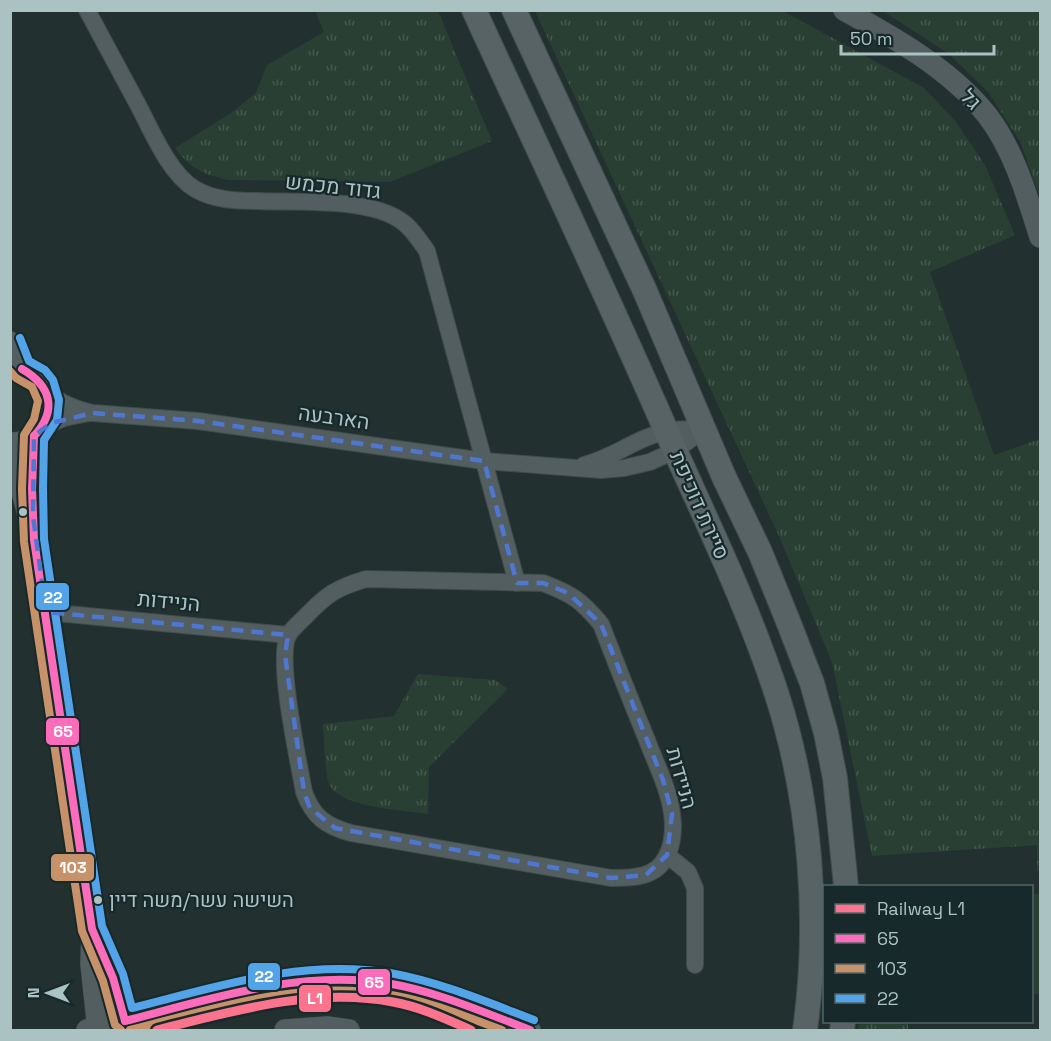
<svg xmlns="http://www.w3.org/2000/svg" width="1051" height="1041" font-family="'Space Grotesk',Heebo,sans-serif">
<defs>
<pattern id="grass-tufts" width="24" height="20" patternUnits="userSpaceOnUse" patternTransform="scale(1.5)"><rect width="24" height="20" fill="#293f33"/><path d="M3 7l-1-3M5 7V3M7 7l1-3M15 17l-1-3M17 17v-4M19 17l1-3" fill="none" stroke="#45594f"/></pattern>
</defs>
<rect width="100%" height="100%" fill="#233030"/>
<!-- grass -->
<g fill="url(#grass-tufts)">
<path d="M 315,10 L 438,11 L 492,141 L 390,182 L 228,180 C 203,174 191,169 175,148 L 231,113 L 256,93 L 267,65 L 324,32 Z"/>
<path d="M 535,11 L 783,11 L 924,88 L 956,122 L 985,165 L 1015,235 L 930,272 L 994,455 L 1040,439 L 1040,871 L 1037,871 L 1037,845 L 872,856 L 832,662 L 779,536 Z"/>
<path d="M 883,11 L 1040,11 L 1040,198 L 1020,141 L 988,92 L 949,54 Z"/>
<path d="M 418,674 L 495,680 L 508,689 L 429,767 L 428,814 C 404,810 340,808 329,784 C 325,774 324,737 323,724 L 394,716 Z"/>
<path d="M 859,1022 L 908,1022 L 908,1030 L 858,1030 Z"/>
</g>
<!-- pitch -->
<rect fill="#293f33" x="1032" y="894" width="8" height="100"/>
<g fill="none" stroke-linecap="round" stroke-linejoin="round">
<defs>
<g id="minor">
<path d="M 87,10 C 104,41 120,72 137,103 C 151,129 169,174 195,189 C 214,200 235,201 257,201 C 297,203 372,197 404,223 C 413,230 420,241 427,251 L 517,583"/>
<path d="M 45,389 C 58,403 75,409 93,413 L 198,421 L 484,461 L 601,470 L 624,468 L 650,462 L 676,450 L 704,429"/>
<path d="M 43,427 L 64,418 L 89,413"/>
<path d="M 584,465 C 613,458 638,437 667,431 C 678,428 692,430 704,429"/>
<path d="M 366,579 L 543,583 C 572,594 581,600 601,624 C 616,663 631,701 647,740 C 656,764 669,789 672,814 C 674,826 673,844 667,855 C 657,878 633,878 611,878 L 351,833 C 326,826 313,817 304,792 C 299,763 275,656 289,634 C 293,628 300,622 305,617 C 327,594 336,588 366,579 Z"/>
<path d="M 46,612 L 288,635"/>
<path d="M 667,855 L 688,872 L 695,888 L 695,965"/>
</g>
<g id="tertiary">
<path d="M 844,10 C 895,38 950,69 987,115 C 1014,150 1027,196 1040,237"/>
<path d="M 10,342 L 22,369"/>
<path d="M 10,368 C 63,372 59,445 10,443"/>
<path d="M 10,455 C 36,525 44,599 54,672 C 66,758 78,844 92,929 L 91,964 L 98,1030"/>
<path d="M 32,500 L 34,436"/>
<path d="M 95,935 C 109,965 123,997 127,1030"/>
<path d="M 87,1030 C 123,1021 158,1013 194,1004 C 256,988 322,972 387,983 C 437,992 483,1012 530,1030"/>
<path d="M 285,1030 L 327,1027 L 349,1030"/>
</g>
<g id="secondary">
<path d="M 474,10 C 538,149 604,288 665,428 C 704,516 747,603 777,695 C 811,801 820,921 805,1030"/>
<path d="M 514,10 L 645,291 L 724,477 L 760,552 L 788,621 L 812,683 L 826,733 L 835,778 L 846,886"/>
<path d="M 842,1030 L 843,1022"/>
</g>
</defs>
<!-- minor casing -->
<use href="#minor" stroke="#414b4b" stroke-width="18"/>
<!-- tertiary casing -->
<use href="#tertiary" stroke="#414b4b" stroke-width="22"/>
<!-- secondary casing -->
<use href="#secondary" stroke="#414b4b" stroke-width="26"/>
<!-- minor -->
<use href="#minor" stroke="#525e5f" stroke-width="16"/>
<!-- tertiary -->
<use href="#tertiary" stroke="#525e5f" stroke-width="21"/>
<!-- secondary -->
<use href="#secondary" stroke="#576364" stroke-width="24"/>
<defs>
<g id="bus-1">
<path d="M 22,369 C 51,386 58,410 34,436"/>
<path d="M 34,436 L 32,489 L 34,540 L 92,929 L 113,978 L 125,1021"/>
<path d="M 125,1021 C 210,999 298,970 386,983 C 436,991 483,1012 530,1030"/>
</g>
<g id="bus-2">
<path d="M 10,371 L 16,378 L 32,387 L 38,401 L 34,419 L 24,435 L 22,489 L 24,542 L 82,931 L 103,981 L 115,1025 L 121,1030"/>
<path d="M 130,1030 C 213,1009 299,980 385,994 C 426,1000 464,1016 502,1030"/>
</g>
<path id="bus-3" d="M 20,338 L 29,361 L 45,370 L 53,380 L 59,400 L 57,420 L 44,440 L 43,489 L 44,539 L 102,926 L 123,974 L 132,1008 C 216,987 303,958 390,973 C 440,982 487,1002 534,1020"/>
</defs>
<!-- bus-1 casing -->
<use href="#bus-1" stroke="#17292a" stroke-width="12"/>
<!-- bus-2 casing -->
<use href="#bus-2" stroke="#17292a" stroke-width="12"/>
<!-- bus-3 casing -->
<use href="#bus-3" stroke="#17292a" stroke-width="12"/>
<!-- bus-1 -->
<use href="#bus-1" stroke="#fb6dba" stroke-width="8"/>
<!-- bus-2 -->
<use href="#bus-2" stroke="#c7916a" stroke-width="8"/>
<!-- bus-3 -->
<use href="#bus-3" stroke="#53a3e8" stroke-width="8"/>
<defs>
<path id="rail-1" d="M 157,1030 C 233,1011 314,987 393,1002 C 421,1007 446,1019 471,1030"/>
</defs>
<!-- rail-1 casing -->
<use href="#rail-1" stroke="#17292a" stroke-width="14"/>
<!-- rail-1 -->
<use href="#rail-1" stroke="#fc738d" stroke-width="9"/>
</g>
<!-- marked area -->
<path fill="none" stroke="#4f77d1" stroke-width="4.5" stroke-dasharray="12 8" stroke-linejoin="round" d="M 93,413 L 198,421 L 484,461 L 517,583 L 543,583 L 568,593 L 601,624 L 663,780 L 672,814 L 667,855 L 646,875 L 611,878 L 335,828 L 310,808 L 304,792 L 285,655 L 288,635 L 46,612 L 33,516 L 34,436 L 51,423 Z"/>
<!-- markers -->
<g fill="#abc2c3" stroke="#17292a" stroke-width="2">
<circle cx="23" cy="512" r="5"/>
<circle cx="98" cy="900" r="5"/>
</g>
<g text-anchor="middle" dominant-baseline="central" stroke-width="4.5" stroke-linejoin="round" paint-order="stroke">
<!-- bus labels -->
<g font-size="20" fill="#abc2c3" stroke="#17292a" text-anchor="start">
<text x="109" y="900">השישה עשר/משה דיין</text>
</g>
<!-- street labels -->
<g font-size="21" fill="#abc2c3" stroke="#17292a">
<text transform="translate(971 99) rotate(46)">גל</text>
<text transform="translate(333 186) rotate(6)">גדוד מכמש</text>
<text transform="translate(334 417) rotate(8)">הארבעה</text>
<text transform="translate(700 505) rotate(66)">סיירת דוכיפת</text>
<text transform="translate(169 601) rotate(5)">הניידות</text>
<text transform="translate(682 778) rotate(74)">הניידות</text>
</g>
</g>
<g stroke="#17292a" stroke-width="2">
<rect x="35" y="582" width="35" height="29" rx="6" fill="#53a3e8"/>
<rect x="45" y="717" width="35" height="29" rx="6" fill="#fb6dba"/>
<rect x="50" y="853" width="45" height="29" rx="6" fill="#c7916a"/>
<rect x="247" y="962" width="34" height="29" rx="6" fill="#53a3e8"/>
<rect x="357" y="968" width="34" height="28" rx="6" fill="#fb6dba"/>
<rect x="298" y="984" width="34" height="29" rx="6" fill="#fc738d"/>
</g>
<g font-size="16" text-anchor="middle" font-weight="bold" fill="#fff">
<text x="53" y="603">22</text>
<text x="63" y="737">65</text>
<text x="73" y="873">103</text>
<text x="264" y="982">22</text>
<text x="374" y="988">65</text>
<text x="315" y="1004">L1</text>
</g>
<!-- border -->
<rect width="1051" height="1041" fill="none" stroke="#abc2c3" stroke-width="24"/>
<!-- legend -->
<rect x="823" y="885" width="210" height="138" fill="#17292a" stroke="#526667" stroke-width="1.5"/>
<rect x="835" y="904" width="30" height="9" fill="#fc738d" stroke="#526667" stroke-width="1.5"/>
<text x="877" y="915" font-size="18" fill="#abc2c3">Railway L1</text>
<rect x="835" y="934" width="30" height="9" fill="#fb6dba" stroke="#526667" stroke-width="1.5"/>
<text x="877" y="945" font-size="18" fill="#abc2c3">65</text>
<rect x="835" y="964" width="30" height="9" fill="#c7916a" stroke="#526667" stroke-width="1.5"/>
<text x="877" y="975" font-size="18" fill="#abc2c3">103</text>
<rect x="835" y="994" width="30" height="9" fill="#53a3e8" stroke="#526667" stroke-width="1.5"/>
<text x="877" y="1005" font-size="18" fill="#abc2c3">22</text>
<!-- north arrow -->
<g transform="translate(48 993) rotate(270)" stroke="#17292a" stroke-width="4.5" paint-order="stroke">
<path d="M0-4.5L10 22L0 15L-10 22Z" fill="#abc2c3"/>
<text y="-9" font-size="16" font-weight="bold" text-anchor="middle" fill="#abc2c3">N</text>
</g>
<!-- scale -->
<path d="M841 45v9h153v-9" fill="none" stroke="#abc2c3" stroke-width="3"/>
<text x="850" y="45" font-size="18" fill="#abc2c3" stroke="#17292a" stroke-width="4.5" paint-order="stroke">50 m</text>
</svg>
